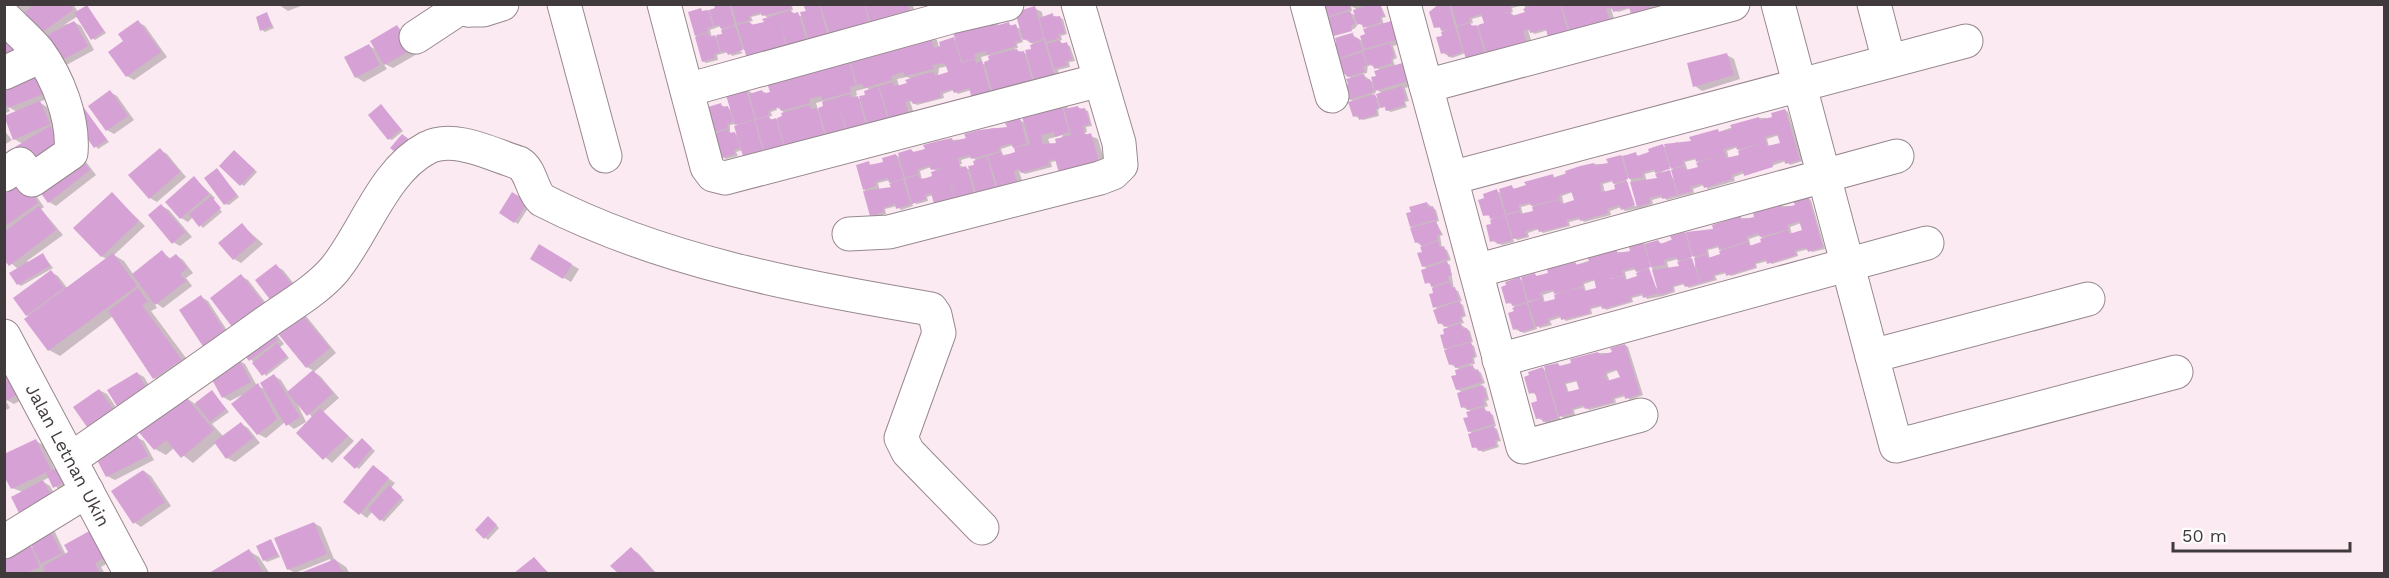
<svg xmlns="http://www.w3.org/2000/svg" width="2389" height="578" font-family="'Work Sans',sans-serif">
<rect width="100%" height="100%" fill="#fceaf2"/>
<!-- shadow -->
<g fill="#0003" fill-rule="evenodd">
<path d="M 4,4 L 73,4 L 78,12 L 87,7 L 106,33 L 95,40 L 92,38 L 78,16 L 64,25 L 74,22 L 81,26 L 94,50 L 59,69 Z"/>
<path d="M 278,4 L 306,4 L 288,11 Z"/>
<path d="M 717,4 L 798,4 L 792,6 L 793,10 L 790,11 L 803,17 L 808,11 L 802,4 L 917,4 L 913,6 L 918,21 L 836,43 L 746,51 L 737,45 L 735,48 L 743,53 L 732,56 L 729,52 L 717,55 L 718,60 L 706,63 L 703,61 L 690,13 L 717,9 ZM 763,14 L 768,18 L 766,24 L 755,26 L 749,22 L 753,21 L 751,17 ZM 721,26 L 724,35 L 712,38 L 710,30 Z"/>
<path d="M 1380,4 L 1386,17 L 1382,18 L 1384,25 L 1407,42 L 1393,46 L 1397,58 L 1393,60 L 1395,66 L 1418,84 L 1405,88 L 1409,101 L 1405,102 L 1407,107 L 1391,112 L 1384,109 L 1393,106 L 1381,107 L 1378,110 L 1379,116 L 1363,120 L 1354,116 L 1355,102 L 1349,99 L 1353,79 L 1342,73 L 1334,46 L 1338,44 L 1340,38 L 1338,37 L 1355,32 L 1351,34 L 1364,42 L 1369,29 L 1356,22 L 1357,26 L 1354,29 L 1333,35 L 1330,33 L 1321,5 ZM 1351,6 L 1358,10 L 1356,16 L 1349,12 L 1352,11 ZM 1368,64 L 1380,70 L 1374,83 L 1362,74 L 1367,73 ZM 1375,89 L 1382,93 L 1379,99 L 1372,94 L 1376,93 Z"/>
<path d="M 1444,4 L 1560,4 L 1564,7 L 1563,4 L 1699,4 L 1661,16 L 1631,8 L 1618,12 L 1611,9 L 1617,28 L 1579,39 L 1548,30 L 1535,34 L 1528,30 L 1534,50 L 1497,61 L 1466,53 L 1452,58 L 1443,53 L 1444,37 L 1442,28 L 1435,27 ZM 1524,5 L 1527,13 L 1516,16 L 1510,13 L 1513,12 L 1512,8 ZM 1483,16 L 1486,24 L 1475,27 L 1470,24 L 1473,23 L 1472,19 Z"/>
<path d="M 1034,8 L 1042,12 L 1043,18 L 1052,15 L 1063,19 L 1067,34 L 1061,36 L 1062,40 L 1058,41 L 1070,46 L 1075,61 L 1069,62 L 1070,67 L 1058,70 L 1061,81 L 1002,98 L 971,90 L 958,94 L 954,90 L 943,94 L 944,98 L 917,105 L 910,101 L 916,121 L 791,155 L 743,150 L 736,152 L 738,156 L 726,159 L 723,157 L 710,108 L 721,105 L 732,110 L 745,88 L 753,94 L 762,91 L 773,96 L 768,81 L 930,36 L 937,40 L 939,48 L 954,39 L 958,42 L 992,20 L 1000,26 L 1008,24 L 1021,29 ZM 1022,38 L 1035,45 L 1029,55 L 1014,49 L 1018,48 L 1017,44 L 1023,42 ZM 989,55 L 991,61 L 983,64 L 981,57 ZM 948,66 L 950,73 L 938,77 L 939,68 ZM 907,77 L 912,79 L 908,84 L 899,86 L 897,79 ZM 867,88 L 871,90 L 862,100 L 855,96 L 857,95 L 856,91 ZM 823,101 L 825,107 L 818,110 L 816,103 ZM 776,107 L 783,111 L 784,117 L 773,120 L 768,117 L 772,116 L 771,112 L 777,110 ZM 736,124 L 740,126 L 739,135 L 731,134 L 730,131 L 730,125 Z"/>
<path d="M 267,14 L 274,28 L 265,32 L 262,30 Z"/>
<path d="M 138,22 L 145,26 L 167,57 L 134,80 L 127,76 Z"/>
<path d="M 397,27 L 404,31 L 417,54 L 393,68 L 383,63 L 387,69 L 364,82 L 356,77 L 346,57 L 369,46 L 377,50 Z"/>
<path d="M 4,43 L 57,95 L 39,102 L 47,107 L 56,128 L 53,130 L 83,158 L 96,175 L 56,206 L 49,202 L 23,144 L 14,139 L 17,112 L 7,106 L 10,111 L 4,114 L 4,102 L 7,102 Z"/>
<path d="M 1727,55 L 1734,59 L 1740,79 L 1702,91 L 1695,86 Z"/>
<path d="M 110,92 L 117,96 L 134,120 L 114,134 L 107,130 L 90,106 Z"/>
<path d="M 1067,105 L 1068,110 L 1077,107 L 1088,111 L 1092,126 L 1086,127 L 1087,132 L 1084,133 L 1098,139 L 1107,170 L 1057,161 L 1051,162 L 1052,167 L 1025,174 L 1019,171 L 1025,190 L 945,214 L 933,195 L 927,197 L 928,201 L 917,204 L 912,202 L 913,206 L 901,210 L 897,206 L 885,209 L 886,214 L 875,217 L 872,215 L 858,166 L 885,163 L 896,155 L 901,158 L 911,150 L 915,153 L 952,140 L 968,139 L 966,135 L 993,128 L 1008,128 L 1020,120 L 1025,123 L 1021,111 ZM 1063,135 L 1058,144 L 1050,144 L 1048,139 ZM 1013,145 L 1017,153 L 1003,155 L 1001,149 ZM 972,157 L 977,161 L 971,170 L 959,165 L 962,164 L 961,160 ZM 931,167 L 937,172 L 934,177 L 922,180 L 920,171 ZM 890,180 L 892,188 L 880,192 L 878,183 Z"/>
<path d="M 381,106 L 403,131 L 392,140 L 389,139 Z"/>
<path d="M 84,110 L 109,142 L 98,149 L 74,118 Z"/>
<path d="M 1785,110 L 1788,112 L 1803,161 L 1790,165 L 1786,161 L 1746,175 L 1745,173 L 1734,177 L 1735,181 L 1708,189 L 1704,185 L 1693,189 L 1694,193 L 1682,196 L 1667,200 L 1663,197 L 1652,200 L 1653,204 L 1641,208 L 1625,211 L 1621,207 L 1610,211 L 1611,215 L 1584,222 L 1581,219 L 1569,222 L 1570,226 L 1543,233 L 1539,229 L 1528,233 L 1529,237 L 1518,240 L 1513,238 L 1514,242 L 1502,245 L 1492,241 L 1492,219 L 1491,216 L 1485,215 L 1497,191 L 1502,194 L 1512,187 L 1516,190 L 1594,164 L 1610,164 L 1620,156 L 1636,154 L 1639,157 L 1662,146 L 1665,147 L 1677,142 L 1681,145 L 1759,118 L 1774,118 ZM 1779,135 L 1781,144 L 1769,147 L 1767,139 ZM 1738,147 L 1741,156 L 1729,159 L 1727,151 ZM 1697,159 L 1700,168 L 1688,171 L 1685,162 ZM 1672,166 L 1675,181 L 1669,172 L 1660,173 ZM 1656,171 L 1658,179 L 1647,183 L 1645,174 ZM 1630,177 L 1637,206 L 1634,206 L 1626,179 ZM 1614,181 L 1617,190 L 1605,193 L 1603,184 ZM 1573,192 L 1575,201 L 1564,205 L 1562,196 ZM 1532,204 L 1535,212 L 1523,215 L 1521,207 Z"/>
<path d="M 4,130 L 12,140 L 4,145 Z"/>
<path d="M 160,150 L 167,154 L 186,177 L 157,202 L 150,198 Z"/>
<path d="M 237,154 L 257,172 L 244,186 L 241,184 Z"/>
<path d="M 4,157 L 22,176 L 44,207 L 41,209 L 63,235 L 27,261 L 29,263 L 43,255 L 53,268 L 21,286 L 18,284 L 18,269 L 4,257 Z"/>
<path d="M 217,170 L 239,197 L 229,205 L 225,204 Z"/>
<path d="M 194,178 L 215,198 L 213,200 L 222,212 L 203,228 L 193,217 L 188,222 L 181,218 Z"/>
<path d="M 112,194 L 145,226 L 114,255 L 124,261 L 133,274 L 162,252 L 171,259 L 176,255 L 183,260 L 193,273 L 186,278 L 192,286 L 163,308 L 153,301 L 157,308 L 151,311 L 192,366 L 165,384 L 154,378 L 113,316 L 60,356 L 49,350 L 27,315 L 51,272 L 58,276 L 68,289 L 107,259 L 101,256 Z"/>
<path d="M 513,194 L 530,205 L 518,224 L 501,213 Z"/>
<path d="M 1808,198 L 1811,200 L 1825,249 L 1812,252 L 1809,249 L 1797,252 L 1798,256 L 1772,264 L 1768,261 L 1756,264 L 1757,268 L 1731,276 L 1727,273 L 1715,276 L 1717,280 L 1689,288 L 1685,284 L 1674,287 L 1675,292 L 1663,296 L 1647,299 L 1644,295 L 1632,298 L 1633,302 L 1606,310 L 1603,306 L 1591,309 L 1592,314 L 1566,321 L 1562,317 L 1550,321 L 1552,325 L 1540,328 L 1536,325 L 1537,329 L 1524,333 L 1514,329 L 1514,307 L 1513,304 L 1507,303 L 1519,279 L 1524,281 L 1534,274 L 1538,277 L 1616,252 L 1632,252 L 1643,244 L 1658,241 L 1662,244 L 1685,233 L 1715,230 L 1740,218 L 1756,218 L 1781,206 L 1797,206 ZM 1801,223 L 1804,231 L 1792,235 L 1790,227 ZM 1761,235 L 1763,243 L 1751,247 L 1749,239 ZM 1720,247 L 1722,255 L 1710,259 L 1708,250 ZM 1690,256 L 1695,256 L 1695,269 L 1694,269 ZM 1678,259 L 1681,267 L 1669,270 L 1667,262 ZM 1649,260 L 1659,287 L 1655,288 L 1646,261 ZM 1637,269 L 1639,277 L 1627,281 L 1625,272 ZM 1608,278 L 1621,278 L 1608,283 ZM 1596,280 L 1598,289 L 1586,292 L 1584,284 ZM 1555,291 L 1557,300 L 1545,303 L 1543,295 Z"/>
<path d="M 1427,203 L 1436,210 L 1439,221 L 1436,222 L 1443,235 L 1440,236 L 1442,248 L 1447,250 L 1451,260 L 1445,262 L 1450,265 L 1454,289 L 1458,291 L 1462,301 L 1458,302 L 1463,305 L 1466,316 L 1462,318 L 1464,323 L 1460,324 L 1470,331 L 1473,342 L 1469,343 L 1474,346 L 1477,357 L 1474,358 L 1475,364 L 1470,365 L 1481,373 L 1485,383 L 1480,385 L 1486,388 L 1489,400 L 1486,401 L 1488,406 L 1483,408 L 1493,415 L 1496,426 L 1493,427 L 1497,429 L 1501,441 L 1497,442 L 1499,447 L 1483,452 L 1474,447 L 1473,434 L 1469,431 L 1473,412 L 1462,407 L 1463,393 L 1457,389 L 1461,370 L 1450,364 L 1449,350 L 1445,348 L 1449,328 L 1439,323 L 1432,284 L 1427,283 L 1428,269 L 1423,266 L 1422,246 L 1416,242 L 1407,214 Z"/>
<path d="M 162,206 L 169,210 L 192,237 L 180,246 L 173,242 Z"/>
<path d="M 242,225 L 263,244 L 241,263 L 234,259 Z"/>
<path d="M 540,246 L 579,269 L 571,282 L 532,259 Z"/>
<path d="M 276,266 L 283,270 L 302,294 L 283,309 Z"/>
<path d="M 241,276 L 248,280 L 276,316 L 273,330 L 284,344 L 280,347 L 289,358 L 266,376 L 239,346 Z"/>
<path d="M 201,297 L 208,301 L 232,338 L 213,351 Z"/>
<path d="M 302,311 L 336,353 L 314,372 L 320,376 L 339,398 L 323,412 L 354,441 L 332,463 L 298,433 L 313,418 L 295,399 L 306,422 L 294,429 L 285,422 L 266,438 L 258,434 L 233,404 L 242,395 L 230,401 L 223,397 L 238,360 L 245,364 L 257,386 L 265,389 L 274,376 L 281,380 L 289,393 L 314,371 L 307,367 Z"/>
<path d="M 1625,345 L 1628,347 L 1643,395 L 1630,400 L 1626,396 L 1615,399 L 1616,403 L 1589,410 L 1585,407 L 1574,410 L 1575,415 L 1564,418 L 1559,415 L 1560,419 L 1547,423 L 1538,418 L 1539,402 L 1536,394 L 1530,393 L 1543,369 L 1547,371 L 1558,364 L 1561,367 L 1598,353 L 1614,353 ZM 1618,370 L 1622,378 L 1610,382 L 1607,374 ZM 1578,381 L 1581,390 L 1569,393 L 1566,384 Z"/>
<path d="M 4,373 L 34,393 L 14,404 L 5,399 L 10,408 L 4,411 Z"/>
<path d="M 137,373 L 144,377 L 159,402 L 121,414 Z"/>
<path d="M 99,390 L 107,394 L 136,437 L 144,441 L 154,460 L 115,480 L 107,476 L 92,448 Z"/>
<path d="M 212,392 L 229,412 L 212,424 L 224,437 L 241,424 L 248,428 L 260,443 L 235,462 L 227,458 L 216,443 L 193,463 L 174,448 L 166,455 L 155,449 L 181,394 L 195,404 Z"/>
<path d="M 36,441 L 43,445 L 55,470 L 78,479 L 58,489 L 50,477 L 42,481 L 50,486 L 61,506 L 12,488 Z"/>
<path d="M 365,442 L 375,451 L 359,469 L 356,467 Z"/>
<path d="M 373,467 L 395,483 L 391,488 L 404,500 L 384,522 L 372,512 L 367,518 L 345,502 Z"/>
<path d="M 144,471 L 151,476 L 171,506 L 141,527 L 134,522 Z"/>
<path d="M 491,520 L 499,528 L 488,540 L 477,530 Z"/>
<path d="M 314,523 L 321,527 L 334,559 L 346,567 L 350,574 L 303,574 L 331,562 L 330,559 L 295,573 L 288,569 Z"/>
<path d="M 53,528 L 66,555 L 70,553 L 66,546 L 113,560 L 101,567 L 105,574 L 4,574 L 4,557 L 30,546 L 35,549 Z"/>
<path d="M 271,541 L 280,557 L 267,562 L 264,560 Z"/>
<path d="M 631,549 L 638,553 L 657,574 L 620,574 L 613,566 Z"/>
<path d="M 249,551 L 259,557 L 270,574 L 212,574 Z"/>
<path d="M 534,559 L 550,574 L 517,574 Z"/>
</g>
<!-- building -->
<g fill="#d6a2d6" fill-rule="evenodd">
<path d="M 35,4 L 70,4 L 73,10 L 37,36 L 21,15 Z"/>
<path d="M 713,4 L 729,4 L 735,25 L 721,29 L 719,25 L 714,26 L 709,10 L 715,8 Z"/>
<path d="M 731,4 L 790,4 L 791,9 L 762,16 L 761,12 L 749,16 L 750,20 L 737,24 Z"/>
<path d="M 812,4 L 819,4 L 829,39 L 810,45 L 800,12 L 806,11 L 804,7 Z"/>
<path d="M 820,4 L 864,4 L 870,27 L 831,38 Z"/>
<path d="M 865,4 L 908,4 L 911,17 L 871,26 Z"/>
<path d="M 1320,4 L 1349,4 L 1350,9 L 1324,18 Z"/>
<path d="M 1372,4 L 1380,4 L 1384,16 L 1380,17 L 1381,22 L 1363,28 L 1362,23 L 1357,25 L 1353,10 Z"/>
<path d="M 1439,4 L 1449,4 L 1455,27 L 1441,31 L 1440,27 L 1434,28 L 1429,12 Z"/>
<path d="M 1451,4 L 1515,4 L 1510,7 L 1511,11 L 1495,16 L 1511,12 L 1512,16 L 1525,12 L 1523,9 L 1536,4 L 1560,4 L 1569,35 L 1549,41 L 1546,29 L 1530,33 L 1529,29 L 1523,31 L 1528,46 L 1488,58 L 1478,25 L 1484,23 L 1481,14 L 1469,18 L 1470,22 L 1457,26 Z"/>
<path d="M 1561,4 L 1649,4 L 1652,12 L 1632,18 L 1629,7 L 1613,12 L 1612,7 L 1606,9 L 1611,25 L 1571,35 Z"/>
<path d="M 87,5 L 104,31 L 91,40 L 74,13 Z"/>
<path d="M 1035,6 L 1044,39 L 1030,43 L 1028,39 L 1023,40 L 1015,12 Z"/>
<path d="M 701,8 L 702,11 L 708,10 L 713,27 L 707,28 L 708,32 L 695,36 L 688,12 Z"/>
<path d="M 791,10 L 792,14 L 798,12 L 808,45 L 788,50 L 779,19 L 787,51 L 748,62 L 737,25 L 750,22 L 751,25 L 764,22 L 762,19 Z"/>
<path d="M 1350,11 L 1355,24 L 1351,26 L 1352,31 L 1334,36 L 1333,32 L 1328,34 L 1324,19 Z"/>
<path d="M 267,12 L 272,26 L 260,31 L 256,17 Z"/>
<path d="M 1053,13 L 1053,17 L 1060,16 L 1065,33 L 1058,34 L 1060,38 L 1046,42 L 1039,18 Z"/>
<path d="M 992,18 L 995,26 L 1009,22 L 1010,26 L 1016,24 L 1021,41 L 1015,42 L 1016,46 L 987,55 L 986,51 L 974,54 L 976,58 L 962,62 L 952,29 Z"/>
<path d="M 138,20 L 161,52 L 126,77 L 108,52 L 123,41 L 118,34 Z"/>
<path d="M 1395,20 L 1400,39 L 1364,49 L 1360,36 L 1365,34 L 1363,29 Z"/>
<path d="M 74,21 L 88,46 L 51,66 L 37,41 Z"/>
<path d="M 1470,23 L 1471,26 L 1477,25 L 1486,58 L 1467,63 L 1457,27 Z"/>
<path d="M 397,25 L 411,50 L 384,65 L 370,41 Z"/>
<path d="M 735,26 L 743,50 L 728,55 L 726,51 L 721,52 L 716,35 L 722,34 L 721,30 Z"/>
<path d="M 1455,27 L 1463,52 L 1448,57 L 1447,52 L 1441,54 L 1436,37 L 1442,36 L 1441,32 Z"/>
<path d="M 708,33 L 709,37 L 715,35 L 720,52 L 714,54 L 715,58 L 702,62 L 695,37 Z"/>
<path d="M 1353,33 L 1354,38 L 1358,38 L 1363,50 L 1336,59 L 1332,45 L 1336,43 L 1335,38 Z"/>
<path d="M 930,34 L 934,48 L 940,46 L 939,42 L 954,37 L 961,63 L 975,59 L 976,63 L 982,61 L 991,94 L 972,99 L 969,88 L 954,93 L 952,89 L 940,92 L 941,97 L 928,101 L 913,104 L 911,100 L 905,102 L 910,117 L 890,122 L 879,86 L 893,82 L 894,86 L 900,85 L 907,83 L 905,80 L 920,75 L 934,72 L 935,76 L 948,72 L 945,63 L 932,65 L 934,69 L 905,76 L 903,72 L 891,76 L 892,80 L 864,88 L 862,84 L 857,85 L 849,57 Z"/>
<path d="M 14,37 L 26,62 L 4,71 L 4,41 Z"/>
<path d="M 1044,40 L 1055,77 L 1035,83 L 1025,50 L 1031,49 L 1030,45 Z"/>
<path d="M 1060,40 L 1061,44 L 1067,42 L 1072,59 L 1066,61 L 1067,65 L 1054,69 L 1047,44 Z"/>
<path d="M 1390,43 L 1394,57 L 1391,58 L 1392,63 L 1374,69 L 1373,64 L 1368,66 L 1363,51 Z"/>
<path d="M 369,44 L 380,65 L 355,78 L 344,57 Z"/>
<path d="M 1017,49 L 1018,52 L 1024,51 L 1033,83 L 993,94 L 984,62 L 989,60 L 988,56 Z"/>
<path d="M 1362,52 L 1367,65 L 1363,66 L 1365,72 L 1347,77 L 1345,73 L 1341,74 L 1336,60 Z"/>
<path d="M 1727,53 L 1734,75 L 1693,87 L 1687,63 Z"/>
<path d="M 848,57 L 856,86 L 850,87 L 851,92 L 822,100 L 821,96 L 809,99 L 810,103 L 781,111 L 780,107 L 768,111 L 769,115 L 756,119 L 749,94 L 762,90 L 763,94 L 770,92 L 766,80 Z"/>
<path d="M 39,61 L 51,91 L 8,108 L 4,100 L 4,75 Z"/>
<path d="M 1406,62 L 1411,80 L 1375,91 L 1371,77 L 1376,76 L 1374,71 Z"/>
<path d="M 1364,74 L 1366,80 L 1370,79 L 1374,92 L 1348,100 L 1343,86 L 1348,84 L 1346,79 Z"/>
<path d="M 745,86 L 755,119 L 735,125 L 725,92 Z"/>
<path d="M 878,86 L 889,123 L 869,129 L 859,96 L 865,95 L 864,91 Z"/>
<path d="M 1402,86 L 1406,99 L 1403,100 L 1405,105 L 1386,111 L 1385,107 L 1381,108 L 1376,94 Z"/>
<path d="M 110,90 L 128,116 L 106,131 L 88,106 Z"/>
<path d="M 850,94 L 852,98 L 858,96 L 867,129 L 848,134 L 838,103 L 847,135 L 828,141 L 818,108 L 823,106 L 822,102 Z"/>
<path d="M 1375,94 L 1379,108 L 1375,109 L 1377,114 L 1359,120 L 1358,115 L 1353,117 L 1348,102 Z"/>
<path d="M 1060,100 L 1069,132 L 1055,137 L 1054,132 L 1041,135 L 1043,144 L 1056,143 L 1055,139 L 1071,135 L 1064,109 L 1078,106 L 1079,109 L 1085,108 L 1090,124 L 1083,126 L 1085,135 L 1091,133 L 1100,166 L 1060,177 L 1055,159 L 1048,161 L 1049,165 L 1021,173 L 1019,169 L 1014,171 L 1018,187 L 999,192 L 988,156 L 1001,152 L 1002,156 L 1009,154 L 1015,152 L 1014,148 L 1030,144 L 1020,110 Z"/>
<path d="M 40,101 L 50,124 L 13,140 L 4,116 Z"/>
<path d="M 721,103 L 722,107 L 728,106 L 733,122 L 727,124 L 728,128 L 715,132 L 708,107 Z"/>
<path d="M 381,104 L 401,129 L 388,140 L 368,115 Z"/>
<path d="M 809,105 L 811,109 L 817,108 L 826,140 L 786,151 L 777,118 L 782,116 L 781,113 Z"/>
<path d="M 84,108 L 107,140 L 94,148 L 72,117 Z"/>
<path d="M 1785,109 L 1800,160 L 1785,164 L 1784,159 L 1772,163 L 1773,167 L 1744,176 L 1743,171 L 1731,175 L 1732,179 L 1704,188 L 1702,183 L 1690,187 L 1692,191 L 1678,195 L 1671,170 L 1684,166 L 1686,170 L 1698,167 L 1696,163 L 1725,154 L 1726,158 L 1739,155 L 1738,151 L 1766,142 L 1767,146 L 1780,143 L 1777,134 L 1765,137 L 1766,142 L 1737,150 L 1736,146 L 1724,149 L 1725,154 L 1696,162 L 1695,158 L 1683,161 L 1684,165 L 1671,169 L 1664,144 L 1691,141 L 1689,137 L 1718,129 L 1719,132 L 1732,129 L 1730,125 L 1759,117 L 1760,120 L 1772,117 L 1771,113 Z"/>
<path d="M 769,116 L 770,120 L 776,118 L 785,151 L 766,157 L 755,120 Z"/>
<path d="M 1020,118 L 1027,143 L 1013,148 L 1011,143 L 999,147 L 1000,151 L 971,159 L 970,155 L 958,158 L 960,168 L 966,166 L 976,199 L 957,204 L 947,173 L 956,204 L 936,211 L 931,193 L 925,195 L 926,199 L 912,204 L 905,179 L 918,175 L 920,179 L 926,178 L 932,176 L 931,172 L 946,167 L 931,170 L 929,166 L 918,169 L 918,174 L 905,178 L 898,153 L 911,149 L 913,152 L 925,149 L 923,145 L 938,141 L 952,138 L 953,142 L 959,140 L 966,138 L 964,134 L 979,130 L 1007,127 L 1005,123 Z"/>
<path d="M 754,120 L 765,157 L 745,163 L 734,126 Z"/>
<path d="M 50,126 L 67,155 L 32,175 L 15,147 Z"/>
<path d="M 728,129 L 729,133 L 735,132 L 740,148 L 734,150 L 735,154 L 722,158 L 714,134 Z"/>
<path d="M 402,134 L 420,148 L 408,162 L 390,148 Z"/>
<path d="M 1663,144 L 1670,169 L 1655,173 L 1654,169 L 1642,173 L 1643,177 L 1629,179 L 1623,156 L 1636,152 L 1637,156 L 1649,152 L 1648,149 Z"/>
<path d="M 160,148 L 180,172 L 149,199 L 128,175 Z"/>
<path d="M 234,150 L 255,170 L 240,186 L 219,166 Z"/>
<path d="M 76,152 L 90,170 L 48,203 L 34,184 Z"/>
<path d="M 896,154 L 904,178 L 889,183 L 888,178 L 881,180 L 875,182 L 876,186 L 863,190 L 856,165 L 869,161 L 870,165 L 883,162 L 882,158 Z"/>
<path d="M 1621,155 L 1628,179 L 1613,184 L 1612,180 L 1600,183 L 1601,188 L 1587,193 L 1601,188 L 1602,192 L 1615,189 L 1614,185 L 1627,181 L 1635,205 L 1621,210 L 1619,205 L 1607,209 L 1608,213 L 1580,221 L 1579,217 L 1572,219 L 1566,220 L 1568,225 L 1539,232 L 1537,228 L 1525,231 L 1527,236 L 1513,239 L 1506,215 L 1520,211 L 1520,214 L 1533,211 L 1532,207 L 1546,203 L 1560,200 L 1562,204 L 1574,200 L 1571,191 L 1559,195 L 1560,199 L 1531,206 L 1530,202 L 1524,204 L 1518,205 L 1520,210 L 1506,214 L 1499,189 L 1512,185 L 1513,189 L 1526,185 L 1524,182 L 1553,174 L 1554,178 L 1566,174 L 1565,171 L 1580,166 L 1594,163 L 1595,166 L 1602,164 L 1608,163 L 1606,159 Z"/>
<path d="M 987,156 L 997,193 L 978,199 L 968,166 L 974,165 L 973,161 Z"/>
<path d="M 217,168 L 237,195 L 224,205 L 204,178 Z"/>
<path d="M 15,170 L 38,203 L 4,227 L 4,177 Z"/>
<path d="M 1670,170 L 1677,195 L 1662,199 L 1661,195 L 1649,198 L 1650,203 L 1637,207 L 1630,182 L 1657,178 L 1655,174 Z"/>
<path d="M 194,176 L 209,194 L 180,219 L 165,202 Z"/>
<path d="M 903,179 L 911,204 L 896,209 L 895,204 L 883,208 L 884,212 L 870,216 L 863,191 L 891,187 L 889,184 Z"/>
<path d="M 1497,189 L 1505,215 L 1490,219 L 1489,215 L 1483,216 L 1478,200 L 1484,198 L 1483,194 Z"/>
<path d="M 112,192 L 139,221 L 101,257 L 73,228 Z"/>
<path d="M 512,192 L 528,202 L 514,223 L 499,213 Z"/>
<path d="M 211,196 L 221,208 L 199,227 L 189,214 Z"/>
<path d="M 1808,196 L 1823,247 L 1808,252 L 1806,247 L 1794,251 L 1796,255 L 1767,264 L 1766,259 L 1754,263 L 1755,267 L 1726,276 L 1725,271 L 1713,275 L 1714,279 L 1700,283 L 1694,258 L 1707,254 L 1708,258 L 1720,254 L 1719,251 L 1748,242 L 1749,246 L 1761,242 L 1760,239 L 1788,230 L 1789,234 L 1802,230 L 1799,221 L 1787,225 L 1789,229 L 1760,237 L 1758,233 L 1746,237 L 1748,241 L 1719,250 L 1718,245 L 1706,249 L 1707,253 L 1693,257 L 1686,232 L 1713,229 L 1712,225 L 1741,216 L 1741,220 L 1754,217 L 1753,213 L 1781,204 L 1782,208 L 1795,205 L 1793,201 Z"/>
<path d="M 1427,202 L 1428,208 L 1433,206 L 1437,219 L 1410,227 L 1406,213 L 1411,212 L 1409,207 Z"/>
<path d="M 161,204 L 185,232 L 172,244 L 148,215 Z"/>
<path d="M 39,206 L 56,230 L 9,266 L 4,260 L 4,232 Z"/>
<path d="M 1505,215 L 1512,240 L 1497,244 L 1496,240 L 1490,242 L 1486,225 L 1491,224 L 1490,220 Z"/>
<path d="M 1436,221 L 1441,234 L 1437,235 L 1438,240 L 1421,246 L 1419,242 L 1415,243 L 1410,228 Z"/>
<path d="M 242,223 L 256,240 L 233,260 L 218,243 Z"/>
<path d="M 1685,232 L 1692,257 L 1678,261 L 1676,257 L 1664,260 L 1665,265 L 1651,267 L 1645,244 L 1658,240 L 1660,244 L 1672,240 L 1670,236 Z"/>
<path d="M 1438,241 L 1440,247 L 1444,246 L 1448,259 L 1422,267 L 1417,253 L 1422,252 L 1420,247 Z"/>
<path d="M 1643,242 L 1651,267 L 1636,272 L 1634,267 L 1622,271 L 1624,275 L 1609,279 L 1624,276 L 1625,280 L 1637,276 L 1636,273 L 1649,268 L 1658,293 L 1643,298 L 1642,293 L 1630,297 L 1631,301 L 1602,309 L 1601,305 L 1595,306 L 1589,308 L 1590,313 L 1561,320 L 1560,315 L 1548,319 L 1549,323 L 1536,327 L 1528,303 L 1542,298 L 1543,302 L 1555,299 L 1554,295 L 1569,290 L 1583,288 L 1584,291 L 1596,288 L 1594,279 L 1582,282 L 1583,286 L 1554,294 L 1553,290 L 1547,291 L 1540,293 L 1542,298 L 1528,301 L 1521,277 L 1535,273 L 1536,276 L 1548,273 L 1547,269 L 1575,262 L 1577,265 L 1589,262 L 1588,258 L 1602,254 L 1617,250 L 1617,254 L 1624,252 L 1630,251 L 1629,247 Z"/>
<path d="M 539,244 L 572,264 L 563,279 L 530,259 Z"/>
<path d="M 162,250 L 169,259 L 176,254 L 187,268 L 180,274 L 186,281 L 155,305 L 132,274 Z"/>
<path d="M 43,253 L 50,266 L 17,285 L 9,273 Z"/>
<path d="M 113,253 L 137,286 L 48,351 L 24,319 Z"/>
<path d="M 1692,258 L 1700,283 L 1685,287 L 1683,283 L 1672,286 L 1673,291 L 1659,295 L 1652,270 L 1679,266 L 1677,262 Z"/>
<path d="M 1447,261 L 1452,275 L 1448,276 L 1449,281 L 1431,287 L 1430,282 L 1425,284 L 1421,270 Z"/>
<path d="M 276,264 L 295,289 L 275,306 L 255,280 Z"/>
<path d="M 51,270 L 64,288 L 26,316 L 13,298 Z"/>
<path d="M 241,274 L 270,312 L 239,336 L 210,298 Z"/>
<path d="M 1520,277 L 1527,302 L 1512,306 L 1511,302 L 1506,304 L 1501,287 L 1506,285 L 1505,282 Z"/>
<path d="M 1450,282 L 1452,288 L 1455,287 L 1459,300 L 1433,308 L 1429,294 L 1433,293 L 1432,288 Z"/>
<path d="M 138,288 L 148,302 L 142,305 L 182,360 L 153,379 L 108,311 Z"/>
<path d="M 201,295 L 226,333 L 204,348 L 179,310 Z"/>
<path d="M 1460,301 L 1464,315 L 1460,316 L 1462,321 L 1444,327 L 1442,323 L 1438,324 L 1433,310 Z"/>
<path d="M 1527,303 L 1534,328 L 1520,332 L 1518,328 L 1513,330 L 1508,313 L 1514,311 L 1512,308 Z"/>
<path d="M 294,305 L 330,348 L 306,368 L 271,325 Z"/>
<path d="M 1461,323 L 1462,329 L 1467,328 L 1471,341 L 1444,349 L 1440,335 L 1444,334 L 1443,329 Z"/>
<path d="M 265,324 L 278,340 L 249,361 L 237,346 Z"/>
<path d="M 1471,342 L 1475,356 L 1471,357 L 1473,362 L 1455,368 L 1454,364 L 1449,365 L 1444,350 Z"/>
<path d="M 277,343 L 287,356 L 262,376 L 252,363 Z"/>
<path d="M 1625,344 L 1640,394 L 1625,399 L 1624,394 L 1612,398 L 1613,402 L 1585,409 L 1583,405 L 1571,409 L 1573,413 L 1559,417 L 1544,366 L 1558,363 L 1559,366 L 1571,363 L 1570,359 L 1598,352 L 1600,355 L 1612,352 L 1610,348 ZM 1616,369 L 1620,377 L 1607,381 L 1606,377 L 1592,381 L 1606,376 L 1605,372 ZM 1576,380 L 1579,389 L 1567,392 L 1564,383 Z"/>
<path d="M 238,358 L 251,382 L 222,398 L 209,374 Z"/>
<path d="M 1473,365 L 1474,371 L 1478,369 L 1482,382 L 1456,390 L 1451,376 L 1456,375 L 1455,370 Z"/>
<path d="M 1543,367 L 1558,418 L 1543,422 L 1542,418 L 1536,419 L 1531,403 L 1537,401 L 1536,396 L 1534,392 L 1529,394 L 1524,377 L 1529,375 L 1528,372 Z"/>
<path d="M 313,370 L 333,393 L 307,416 L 287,392 Z"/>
<path d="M 4,372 L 27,389 L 6,401 L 4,398 Z"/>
<path d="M 137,372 L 152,398 L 123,416 L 107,390 Z"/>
<path d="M 274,374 L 300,417 L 286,426 L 260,383 Z"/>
<path d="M 258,383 L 277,419 L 257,435 L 231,404 Z"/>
<path d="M 1483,385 L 1487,398 L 1483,399 L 1485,405 L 1467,410 L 1466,406 L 1461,408 L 1457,393 Z"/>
<path d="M 99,389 L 120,419 L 94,437 L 73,407 Z"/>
<path d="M 212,390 L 226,409 L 210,422 L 195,403 Z"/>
<path d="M 181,392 L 214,430 L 181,458 L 166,440 L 154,450 L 137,430 Z"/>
<path d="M 1484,407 L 1486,412 L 1490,411 L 1494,424 L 1468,432 L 1463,418 L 1468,417 L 1466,412 Z"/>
<path d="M 320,408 L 348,436 L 323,460 L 296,433 Z"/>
<path d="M 241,422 L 253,438 L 226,459 L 214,442 Z"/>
<path d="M 126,425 L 132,438 L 137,435 L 148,456 L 106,477 L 90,447 Z"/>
<path d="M 1494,426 L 1499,439 L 1495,440 L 1496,446 L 1478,451 L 1477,447 L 1472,448 L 1468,434 Z"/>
<path d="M 362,438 L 372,448 L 355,469 L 343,458 Z"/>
<path d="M 36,439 L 51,470 L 11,489 L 4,476 L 4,454 Z"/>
<path d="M 69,462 L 76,477 L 53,488 L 46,473 Z"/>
<path d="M 373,465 L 389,478 L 359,515 L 343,502 Z"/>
<path d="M 143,470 L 165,502 L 133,524 L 111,491 Z"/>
<path d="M 43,480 L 54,501 L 22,519 L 11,497 Z"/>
<path d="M 389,485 L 402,497 L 380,521 L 368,509 Z"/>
<path d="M 488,516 L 497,525 L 484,539 L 475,530 Z"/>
<path d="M 45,522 L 62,553 L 41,564 L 25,533 Z"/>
<path d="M 314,522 L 327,554 L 287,570 L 274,538 Z"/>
<path d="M 93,529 L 107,556 L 95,563 L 99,571 L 94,573 L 38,573 L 45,571 L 43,566 L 68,552 L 64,545 Z"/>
<path d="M 271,539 L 278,555 L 263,561 L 256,546 Z"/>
<path d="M 30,544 L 40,567 L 26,573 L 4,573 L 4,555 Z"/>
<path d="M 631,547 L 655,573 L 618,573 L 610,566 Z"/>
<path d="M 249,549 L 264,573 L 209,573 Z"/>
<path d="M 534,557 L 548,573 L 514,573 Z"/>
<path d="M 335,559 L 344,573 L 300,573 Z"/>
</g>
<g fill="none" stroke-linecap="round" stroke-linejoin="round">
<defs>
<g id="minor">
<path d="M 466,4 L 468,10 L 483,10 L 502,4"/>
<path d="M 564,4 L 605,156"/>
<path d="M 664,4 L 707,167 L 713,175 L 725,178 L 1100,80"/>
<path d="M 1307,4 L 1332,96"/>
<path d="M 1404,4 L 1426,86 L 1733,4"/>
<path d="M 1778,4 L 1896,446 L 2176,372"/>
<path d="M 1874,4 L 1889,61"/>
<path d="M 4,17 C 15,28 28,39 38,51 C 58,78 74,119 71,153 L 32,180 L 20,164 L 4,175"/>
<path d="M 416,37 L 463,6 L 468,10"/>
<path d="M 4,73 L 41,56"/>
<path d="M 1426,86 L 1451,178 L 1966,41"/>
<path d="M 687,90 L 951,17 L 1007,4"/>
<path d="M 1451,178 L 1523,447 L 1641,415"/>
<path d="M 849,234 L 889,232 L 1100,178 L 1113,173 L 1121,165 L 1119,143 L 1078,4"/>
<path d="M 1476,271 L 1897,156"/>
<path d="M 4,336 L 131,574"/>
<path d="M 1872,356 L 2088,299"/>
<path d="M 1499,360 L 1927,243"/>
<path d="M 71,459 C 136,414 201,369 265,323 C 287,307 316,291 334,270 C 364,234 383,171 427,148 C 454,134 493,155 519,163 C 532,171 531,190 542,200 C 663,262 797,286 931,309 L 935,315 L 939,333 L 901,438 L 908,452 L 982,528"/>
<path d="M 4,542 L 87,491"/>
</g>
</defs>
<!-- minor casing -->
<use href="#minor" stroke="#98888f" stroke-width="35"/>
<!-- minor -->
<use href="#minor" stroke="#fff" stroke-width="33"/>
</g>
<g text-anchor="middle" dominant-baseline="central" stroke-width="6" stroke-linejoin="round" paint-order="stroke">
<!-- street labels -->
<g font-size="18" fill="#413a3d" stroke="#fdfdfd">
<text transform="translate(68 455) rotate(62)">Jalan Letnan Ukin</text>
</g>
</g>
<!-- border -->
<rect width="2389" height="578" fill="none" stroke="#413a3d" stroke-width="12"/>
<!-- scale -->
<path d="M2173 542v9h177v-9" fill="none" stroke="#413a3d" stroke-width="3"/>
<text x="2182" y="542" font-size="18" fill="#413a3d" stroke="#fdfdfd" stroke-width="4.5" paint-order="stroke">50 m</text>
</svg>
